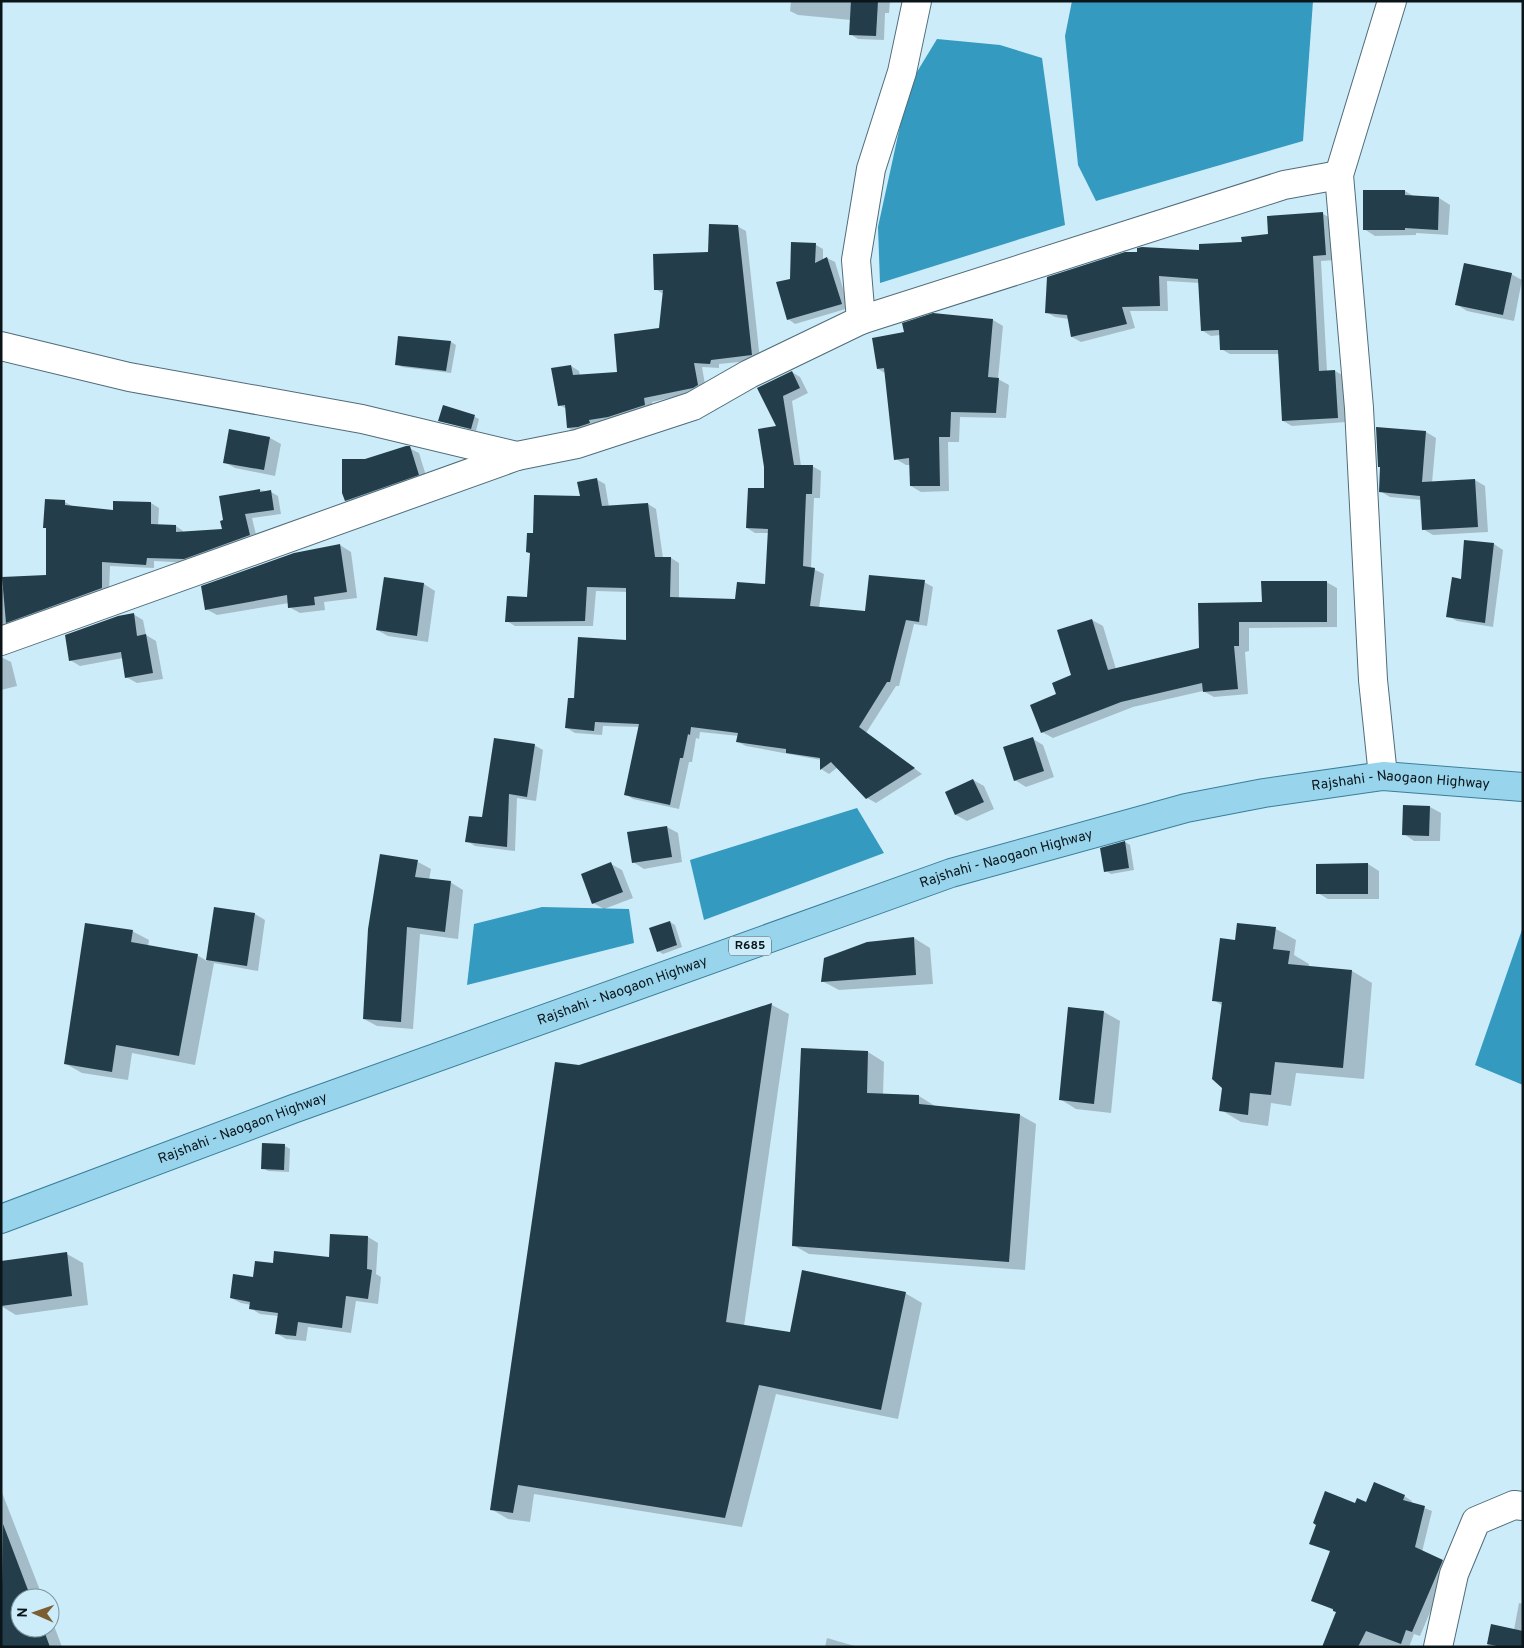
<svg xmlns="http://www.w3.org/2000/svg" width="1524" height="1648" font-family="Overpass,sans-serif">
<rect width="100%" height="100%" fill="#ccecfa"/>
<!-- water -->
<g fill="#349ac0">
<path d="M 1072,1 L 1313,1 L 1303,141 L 1096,201 L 1078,165 L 1065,36 Z"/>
<path d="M 937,39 L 1000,45 L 1042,58 L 1065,225 L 880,283 L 878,227 L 909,85 Z"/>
<path d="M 857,808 L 884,853 L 704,920 L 690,860 Z"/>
<path d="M 542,907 L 629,909 L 634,943 L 467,985 L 474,924 Z"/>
<path d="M 1523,927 L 1523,1085 L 1475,1065 Z"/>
</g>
<!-- shadow -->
<g fill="#0003">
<path d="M 788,1 L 890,1 L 889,13 L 885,13 L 884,40 L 858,39 L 850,34 L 851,20 L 798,15 L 790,11 L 791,1 Z"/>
<path d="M 1405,191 L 1415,197 L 1439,198 L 1450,205 L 1448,235 L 1416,233 L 1416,235 L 1375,236 L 1364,229 Z"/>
<path d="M 1323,214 L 1332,219 L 1335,260 L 1321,261 L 1327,371 L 1335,371 L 1344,376 L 1346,422 L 1292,426 L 1283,421 L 1279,354 L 1230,354 L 1221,349 L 1221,335 L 1211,336 L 1203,331 L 1200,283 L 1167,281 L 1168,311 L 1130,311 L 1135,328 L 1081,342 L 1072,337 L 1069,319 L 1055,317 L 1046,312 L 1200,252 L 1269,235 L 1268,217 Z"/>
<path d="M 737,226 L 746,231 L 760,360 L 719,364 L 719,368 L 702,367 L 706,390 L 652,402 L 653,410 L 577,433 L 568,428 L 567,409 L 559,405 L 571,366 L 579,371 L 580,376 L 618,373 L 660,329 L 664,294 L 655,289 L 709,254 Z"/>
<path d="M 816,245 L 823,249 L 823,261 L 827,258 L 835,262 L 849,308 L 795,324 L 788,319 L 791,280 Z"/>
<path d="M 1511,274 L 1522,280 L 1514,321 L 1467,311 L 1456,304 Z"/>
<path d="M 993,320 L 1003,326 L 998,379 L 1009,385 L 1006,418 L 960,417 L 959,442 L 948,442 L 949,491 L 921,492 L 911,486 L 910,465 L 906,465 L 896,459 L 885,373 L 878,369 Z"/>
<path d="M 399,338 L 451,342 L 456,345 L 451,373 L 402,367 L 397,364 Z"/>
<path d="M 792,372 L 800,377 L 808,393 L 792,401 L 801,466 L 812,466 L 821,471 L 820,498 L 814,498 L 811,568 L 824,574 L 819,608 L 866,612 L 924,582 L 933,587 L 927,626 L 914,624 L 899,686 L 896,686 L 866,733 L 922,774 L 876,803 L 867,798 L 838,767 L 829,774 L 821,769 L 821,760 L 746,746 L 738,742 L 739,736 L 700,732 L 699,739 L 696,738 L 692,762 L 689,762 L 679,809 L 633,799 L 625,794 L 639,727 L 603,726 L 602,735 L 575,733 L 567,728 L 575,700 L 627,642 L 628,592 L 596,591 L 593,626 L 515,626 L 507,621 L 528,599 L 531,554 L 527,552 L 534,534 L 582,497 L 596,479 L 605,484 L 609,507 L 648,504 L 656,509 L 663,558 L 671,558 L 679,563 L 679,598 L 737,600 L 766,585 L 769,533 L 755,533 L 747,528 L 765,490 L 778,427 L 758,388 Z"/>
<path d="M 475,417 L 479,419 L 476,431 L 440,421 Z"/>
<path d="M 1377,428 L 1426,432 L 1436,438 L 1432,483 L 1475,480 L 1485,486 L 1488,532 L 1433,535 L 1423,529 L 1422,500 L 1390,497 L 1380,491 L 1382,468 L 1379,466 Z"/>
<path d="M 230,431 L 270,438 L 281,444 L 275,476 L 235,468 L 224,462 Z"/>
<path d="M 409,448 L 419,453 L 427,479 L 355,505 L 346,500 L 366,460 Z"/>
<path d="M 260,490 L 271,492 L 278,496 L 281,514 L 252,518 L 257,539 L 192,563 L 154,561 L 154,568 L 110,566 L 109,592 L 1,632 L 1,589 L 48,576 L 65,502 L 72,506 L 114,512 L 114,502 L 151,503 L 159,508 L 158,526 L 176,526 L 183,531 L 183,533 L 224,531 L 225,521 L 221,497 Z"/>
<path d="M 1494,544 L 1503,550 L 1493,627 L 1457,621 L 1448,616 L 1462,580 Z"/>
<path d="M 340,545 L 351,552 L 357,598 L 324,602 L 325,610 L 300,613 L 289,607 L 289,603 L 217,615 L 206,609 Z"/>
<path d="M 385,579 L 424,584 L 435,591 L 428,642 L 388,636 L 377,630 Z"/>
<path d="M 1326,582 L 1337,588 L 1337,627 L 1249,628 L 1249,651 L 1245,652 L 1248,694 L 1214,697 L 1203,691 L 1133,707 L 1053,738 L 1042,732 L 1058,694 L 1073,676 L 1092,620 L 1103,626 L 1116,669 L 1200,649 L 1263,604 Z"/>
<path d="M 133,614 L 143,620 L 146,635 L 156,641 L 163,679 L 137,683 L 126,677 L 123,658 L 80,666 L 70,660 Z"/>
<path d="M 1,657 L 11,662 L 17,686 L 1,690 Z"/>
<path d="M 1033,739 L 1043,745 L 1054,777 L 1026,787 L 1015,780 Z"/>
<path d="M 534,745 L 543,750 L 536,801 L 517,798 L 515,851 L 475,846 L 467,841 Z"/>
<path d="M 973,780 L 984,786 L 994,809 L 967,821 L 956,815 L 946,793 Z"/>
<path d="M 1405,806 L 1430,807 L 1441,813 L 1440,841 L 1414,841 L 1404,834 Z"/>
<path d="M 667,827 L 678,833 L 682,862 L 644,869 L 633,862 Z"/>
<path d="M 1125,842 L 1130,845 L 1134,870 L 1111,874 L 1106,871 Z"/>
<path d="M 418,862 L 431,869 L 429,880 L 450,882 L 463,890 L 458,939 L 420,934 L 413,1029 L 377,1026 L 364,1019 Z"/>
<path d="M 611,864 L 622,870 L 633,898 L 604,909 L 593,903 Z"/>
<path d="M 1368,864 L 1379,871 L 1379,899 L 1328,899 L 1318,893 Z"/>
<path d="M 215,908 L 255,914 L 265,920 L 258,971 L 214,963 L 195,1065 L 132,1053 L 128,1080 L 82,1073 L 66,1064 L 132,931 L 149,940 L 148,946 L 197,955 L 207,961 Z"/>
<path d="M 670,922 L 675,925 L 682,947 L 663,954 L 658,951 Z"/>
<path d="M 1238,924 L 1276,929 L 1296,940 L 1294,955 L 1309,964 L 1309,967 L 1352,971 L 1372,983 L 1364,1079 L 1296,1073 L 1291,1106 L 1271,1103 L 1268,1126 L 1241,1122 L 1221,1110 L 1224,1088 L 1223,1006 L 1214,1000 L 1236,941 Z"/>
<path d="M 914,938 L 930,948 L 933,984 L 839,990 L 822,981 Z"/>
<path d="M 772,1005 L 789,1014 L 744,1326 L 791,1333 L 905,1293 L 922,1303 L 898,1419 L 776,1394 L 742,1527 L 534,1494 L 530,1522 L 508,1519 L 491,1509 L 579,1067 Z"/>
<path d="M 1104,1012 L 1120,1021 L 1111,1113 L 1076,1109 L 1060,1099 Z"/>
<path d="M 868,1052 L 884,1062 L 883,1095 L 919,1096 L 935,1106 L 1020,1115 L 1036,1124 L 1025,1270 L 809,1254 L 793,1245 Z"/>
<path d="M 285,1146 L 290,1149 L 289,1172 L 268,1171 L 263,1168 Z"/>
<path d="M 368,1237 L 378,1243 L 376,1274 L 381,1277 L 378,1304 L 356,1301 L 351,1333 L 308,1327 L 306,1341 L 286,1339 L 276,1333 L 278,1316 L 260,1314 L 250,1308 L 251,1305 L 241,1303 L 231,1298 L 274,1265 L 330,1258 Z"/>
<path d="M 67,1254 L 83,1263 L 88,1305 L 16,1315 L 1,1306 L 1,1262 Z"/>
<path d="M 1,1490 L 43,1598 L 20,1598 L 20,1628 L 50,1628 L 50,1615 L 62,1647 L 1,1647 Z"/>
<path d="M 1404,1496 L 1412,1501 L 1411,1503 L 1432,1511 L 1422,1552 L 1450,1565 L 1420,1636 L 1414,1634 L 1409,1647 L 1323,1647 L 1337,1612 L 1313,1600 L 1331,1552 L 1310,1543 L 1356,1505 Z"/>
<path d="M 1519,1603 L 1523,1604 L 1523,1647 L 1487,1647 L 1492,1626 L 1514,1630 Z"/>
<path d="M 827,1638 L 858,1647 L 825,1647 Z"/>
</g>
<!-- building -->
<g fill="#233e4a">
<path d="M 851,1 L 878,1 L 876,36 L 849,35 Z"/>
<path d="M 1363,190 L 1405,190 L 1405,195 L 1439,197 L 1438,230 L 1405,228 L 1405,230 L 1363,230 Z"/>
<path d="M 1323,212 L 1326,255 L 1313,256 L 1319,371 L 1335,370 L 1338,418 L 1282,421 L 1278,350 L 1220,350 L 1219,330 L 1201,331 L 1198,279 L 1159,276 L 1160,306 L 1122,307 L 1127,324 L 1071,337 L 1067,315 L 1045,313 L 1047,277 L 1125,252 L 1137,252 L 1137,248 L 1142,247 L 1199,250 L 1199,244 L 1242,242 L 1241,237 L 1268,234 L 1267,216 Z"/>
<path d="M 709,224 L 738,225 L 752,355 L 711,360 L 710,364 L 694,363 L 698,385 L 693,388 L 644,398 L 645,405 L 608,417 L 589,420 L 590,423 L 578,427 L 567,428 L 565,405 L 558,406 L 551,368 L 571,365 L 573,375 L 617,372 L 614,334 L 659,328 L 663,290 L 654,290 L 653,254 L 708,252 Z"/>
<path d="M 791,242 L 816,243 L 815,263 L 827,257 L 842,304 L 787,320 L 776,282 L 790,279 Z"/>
<path d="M 1464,263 L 1512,273 L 1503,315 L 1455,305 Z"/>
<path d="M 933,313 L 993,319 L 988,377 L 999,378 L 996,413 L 951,412 L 950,437 L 939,437 L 940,486 L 910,486 L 909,458 L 894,460 L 884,368 L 877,369 L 872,338 L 904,332 L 902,323 Z"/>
<path d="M 398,336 L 451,341 L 446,371 L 395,365 Z"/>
<path d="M 792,371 L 800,388 L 783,396 L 794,465 L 813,465 L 812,494 L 806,494 L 803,566 L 815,568 L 810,606 L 865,611 L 869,575 L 925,580 L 919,622 L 906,620 L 890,682 L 887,682 L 859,727 L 915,768 L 866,799 L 831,762 L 820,770 L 820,758 L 786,753 L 786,749 L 736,742 L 738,733 L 691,727 L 690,735 L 688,734 L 683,758 L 680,758 L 670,805 L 624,795 L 639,724 L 595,722 L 594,731 L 565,728 L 568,698 L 574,698 L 578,637 L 626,640 L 626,588 L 587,587 L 585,621 L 505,622 L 507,596 L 527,597 L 530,553 L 526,552 L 527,533 L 533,533 L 534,495 L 580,496 L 577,482 L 597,478 L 602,506 L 648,503 L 655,557 L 671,557 L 670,597 L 735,599 L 737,582 L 765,584 L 768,529 L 746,528 L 748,488 L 764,488 L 764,467 L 758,429 L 776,426 L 757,388 Z"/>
<path d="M 443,405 L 475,415 L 471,429 L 438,421 Z"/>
<path d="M 1376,427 L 1426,431 L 1422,482 L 1475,479 L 1478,527 L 1422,530 L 1420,496 L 1379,492 L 1380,467 L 1378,467 Z"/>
<path d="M 229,429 L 270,437 L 264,470 L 223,463 Z"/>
<path d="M 406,446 L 410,446 L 419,475 L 345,501 L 342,493 L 342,459 L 365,459 Z"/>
<path d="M 260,489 L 260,492 L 271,490 L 274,510 L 245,514 L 250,535 L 184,559 L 147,558 L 146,565 L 102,562 L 102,588 L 6,623 L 2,577 L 46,575 L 46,528 L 43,528 L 45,499 L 65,500 L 65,505 L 113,510 L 113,501 L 151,502 L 151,524 L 176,525 L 176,532 L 222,529 L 220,521 L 223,520 L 219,496 Z"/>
<path d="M 1464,540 L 1494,543 L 1485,623 L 1446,617 L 1452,577 L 1461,579 Z"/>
<path d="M 340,544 L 347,592 L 314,597 L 315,605 L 288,608 L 287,595 L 205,610 L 201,586 L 294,553 Z"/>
<path d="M 384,577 L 424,583 L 417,636 L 376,630 Z"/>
<path d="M 1261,581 L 1327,581 L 1327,622 L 1239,622 L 1239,646 L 1234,646 L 1238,689 L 1203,692 L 1202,683 L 1121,702 L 1041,733 L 1030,705 L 1056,694 L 1052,683 L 1071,675 L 1057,630 L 1092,619 L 1108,670 L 1199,648 L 1198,603 L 1262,602 Z"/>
<path d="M 134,613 L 137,636 L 146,634 L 153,673 L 125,678 L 121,652 L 69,661 L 65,635 L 118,616 Z"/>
<path d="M 1033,737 L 1044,771 L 1014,781 L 1003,747 Z"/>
<path d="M 494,738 L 535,744 L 527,797 L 509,794 L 507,847 L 465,842 L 469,816 L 482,817 Z"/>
<path d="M 973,779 L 984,802 L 955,815 L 945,792 Z"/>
<path d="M 1403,805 L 1430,806 L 1429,836 L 1402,835 Z"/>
<path d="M 667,826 L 672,857 L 632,863 L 627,832 Z"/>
<path d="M 1125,841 L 1129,868 L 1104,872 L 1100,848 Z"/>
<path d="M 380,854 L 418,860 L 415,877 L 451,881 L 445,932 L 407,927 L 401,1022 L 363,1019 L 368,929 Z"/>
<path d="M 611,862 L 623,892 L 592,904 L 581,874 Z"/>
<path d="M 1368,863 L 1368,894 L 1316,894 L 1316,864 Z"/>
<path d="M 214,907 L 255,913 L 247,966 L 206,960 Z"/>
<path d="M 670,921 L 677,945 L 657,952 L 649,928 Z"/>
<path d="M 85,923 L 133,930 L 131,942 L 198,954 L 179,1056 L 116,1045 L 112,1072 L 64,1064 Z"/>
<path d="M 1237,923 L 1276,927 L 1273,949 L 1290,951 L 1288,964 L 1352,970 L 1343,1068 L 1275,1062 L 1271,1095 L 1250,1093 L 1248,1115 L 1219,1111 L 1222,1088 L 1212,1079 L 1222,1002 L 1212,1001 L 1220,938 L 1235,940 Z"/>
<path d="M 914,937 L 916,975 L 821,982 L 824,958 L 867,942 Z"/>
<path d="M 772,1003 L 726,1322 L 790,1332 L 802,1270 L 906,1292 L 881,1410 L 759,1385 L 725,1518 L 518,1485 L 513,1513 L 490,1510 L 555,1062 L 579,1065 Z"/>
<path d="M 1068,1007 L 1104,1011 L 1094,1104 L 1059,1100 Z"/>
<path d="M 801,1048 L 868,1051 L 867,1093 L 919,1095 L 919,1104 L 1020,1114 L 1009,1262 L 792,1246 Z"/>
<path d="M 262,1143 L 285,1144 L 284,1170 L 261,1169 Z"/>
<path d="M 330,1234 L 368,1236 L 367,1269 L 372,1270 L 368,1299 L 346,1296 L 342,1328 L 298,1322 L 296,1336 L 275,1334 L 278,1313 L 249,1309 L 250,1302 L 230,1298 L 233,1274 L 253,1277 L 255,1261 L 273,1263 L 274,1251 L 329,1257 Z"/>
<path d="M 67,1252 L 72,1296 L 1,1306 L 1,1261 Z"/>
<path d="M 1374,1482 L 1405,1495 L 1403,1500 L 1425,1506 L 1415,1547 L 1443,1560 L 1412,1632 L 1406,1630 L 1401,1644 L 1366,1631 L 1358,1647 L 1322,1647 L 1336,1612 L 1333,1611 L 1333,1609 L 1311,1601 L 1330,1551 L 1309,1544 L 1316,1525 L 1313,1523 L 1325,1491 L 1355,1503 L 1357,1498 L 1366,1502 Z"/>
<path d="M 3,1524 L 31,1598 L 20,1598 L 20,1628 L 43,1628 L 50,1647 L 1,1647 Z"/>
<path d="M 1491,1624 L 1523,1631 L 1523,1647 L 1502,1647 L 1487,1644 Z"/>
</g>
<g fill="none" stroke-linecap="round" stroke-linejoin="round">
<defs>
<g id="minor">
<path d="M 861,320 L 856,260 L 871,169 L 902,72 L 917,1"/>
<path d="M 1,346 L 129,377 L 362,419 L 517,456"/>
<path d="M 1,641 L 517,456 L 577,444 L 693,406 L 749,374 L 861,320 L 1284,185 L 1339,175"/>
<path d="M 1383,776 L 1373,680 L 1359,408 L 1339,175 L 1392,1"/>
<path d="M 1438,1647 L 1454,1574 L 1476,1521 L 1514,1505 L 1523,1506"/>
</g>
<g id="major">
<path id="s1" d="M 1,1219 L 293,1109 L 951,873 L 1186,808 L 1264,793 L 1383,776 L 1523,787"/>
</g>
</defs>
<!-- minor casing -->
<use href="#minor" stroke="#506c79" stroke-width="30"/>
<!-- major casing -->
<use href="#major" stroke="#3a7e99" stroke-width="30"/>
<!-- minor -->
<use href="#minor" stroke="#fff" stroke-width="28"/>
<!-- major -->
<use href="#major" stroke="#98d4eb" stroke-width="28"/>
</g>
<g text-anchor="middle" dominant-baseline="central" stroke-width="5" stroke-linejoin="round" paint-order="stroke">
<!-- shield labels -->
<rect fill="#ccecfa" stroke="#44565d" stroke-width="1" x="729" y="936.5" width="42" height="19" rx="4"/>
<g font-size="12" font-weight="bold" fill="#0a151a">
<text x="750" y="946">R685</text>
</g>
<!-- street labels -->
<g font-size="14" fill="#0a151a" stroke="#ccecfa">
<text stroke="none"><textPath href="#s1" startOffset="1472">Rajshahi - Naogaon Highway</textPath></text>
<text stroke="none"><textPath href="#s1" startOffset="1068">Rajshahi - Naogaon Highway</textPath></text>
<text stroke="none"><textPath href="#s1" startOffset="662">Rajshahi - Naogaon Highway</textPath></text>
<text stroke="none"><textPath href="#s1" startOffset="258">Rajshahi - Naogaon Highway</textPath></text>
</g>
</g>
<!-- border -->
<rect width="1524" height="1648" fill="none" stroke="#0a151a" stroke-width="5"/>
<!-- north arrow -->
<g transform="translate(35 1613) rotate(272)"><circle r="24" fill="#ccecfa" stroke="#7e96a0"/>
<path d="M0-4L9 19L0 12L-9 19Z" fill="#7b5e31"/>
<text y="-8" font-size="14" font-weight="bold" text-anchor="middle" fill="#0a151a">N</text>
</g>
</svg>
